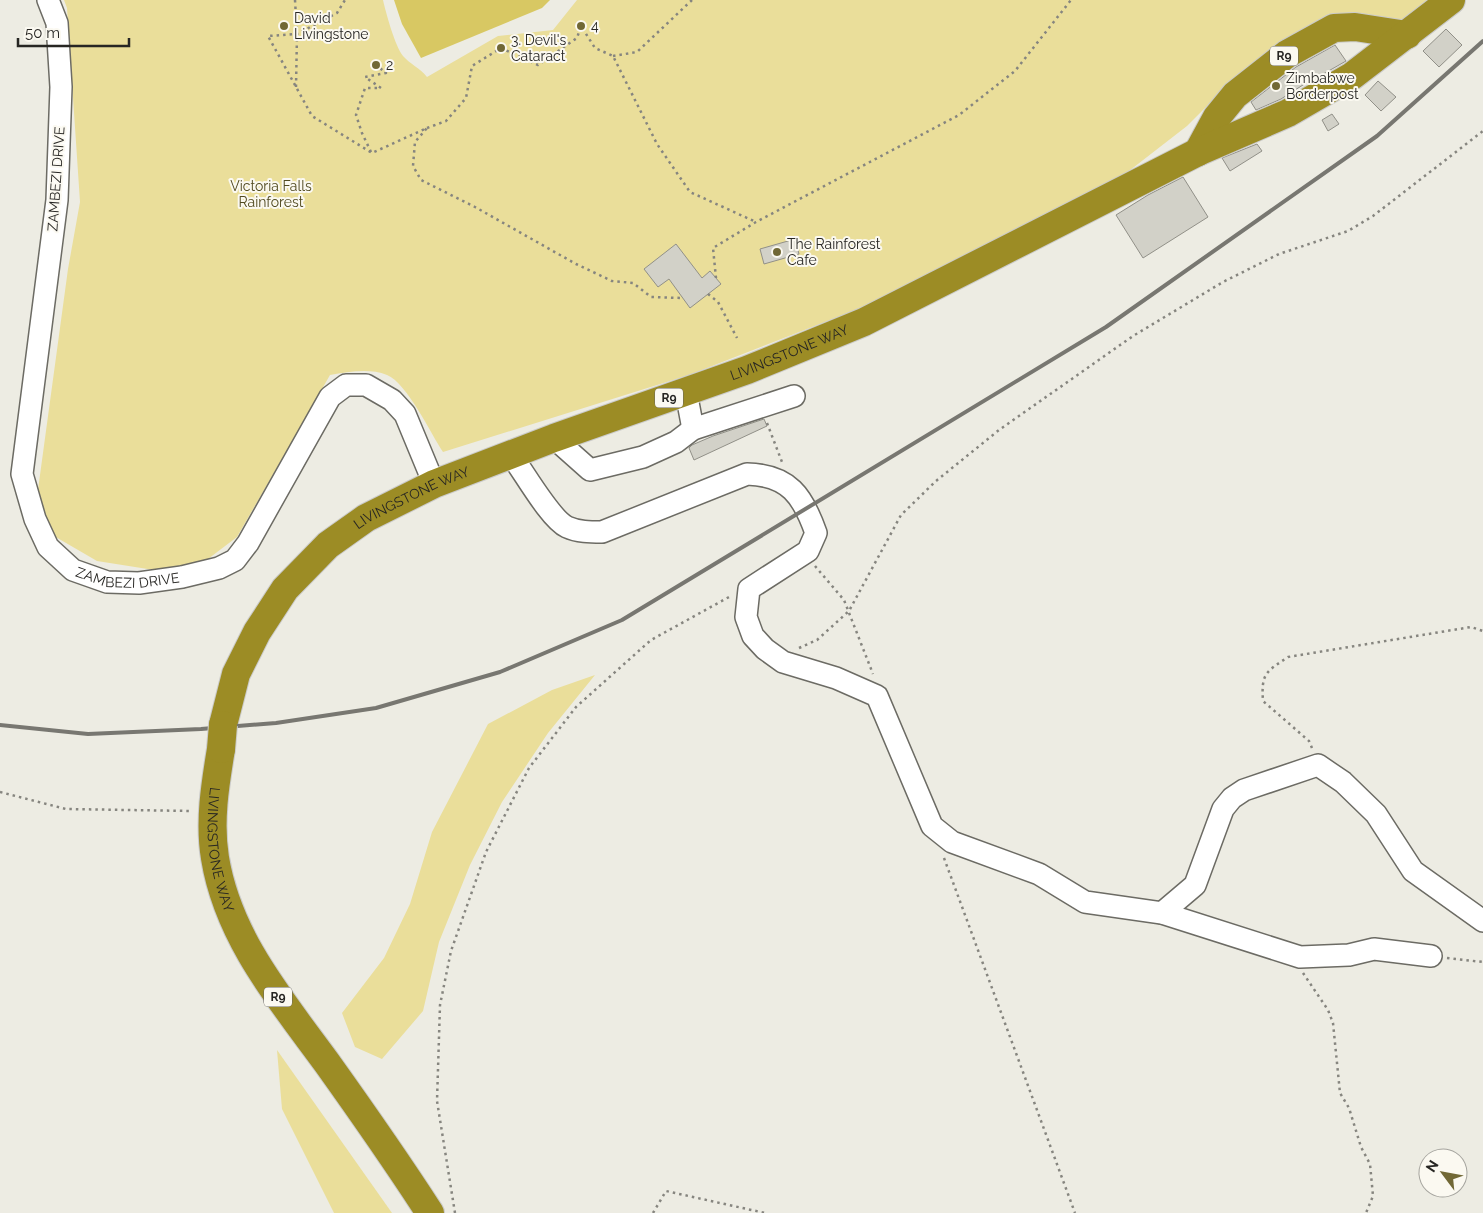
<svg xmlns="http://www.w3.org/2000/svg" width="1483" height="1213" font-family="Raleway,sans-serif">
<rect width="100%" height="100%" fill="#edece3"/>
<!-- green -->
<g fill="#eade9a">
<path d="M 64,0 L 383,0 C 386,13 395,46 403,56 C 410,64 420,68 427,77 L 498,36 L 553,30 L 577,0 L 1435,0 L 1406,23 L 1348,17 L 1304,28 L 1244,69 L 1187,126 L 1107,188 L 879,301 L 689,375 L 443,452 C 431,434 407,383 387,375 C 369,368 349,372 330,375 L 237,537 L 200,565 L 154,570 L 97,561 L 54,536 L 37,497 L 68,269 L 80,202 L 67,8 Z"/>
<path d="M 595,675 L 548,733 L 502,802 L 470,865 L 439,942 L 423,1011 L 382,1059 L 355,1047 L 342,1013 L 384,958 L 410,904 L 432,832 L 488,724 L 552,690 Z"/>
<path d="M 277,1050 L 392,1213 L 334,1213 L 282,1109 Z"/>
</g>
<!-- water -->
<path fill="#d8c863" d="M 394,0 L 550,0 L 542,8 L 421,58 L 402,24 Z"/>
<!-- building -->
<g fill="#d2d1c8" stroke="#919088">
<path d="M 1446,29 L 1462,45 L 1439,67 L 1423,51 Z"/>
<path d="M 1335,45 L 1346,61 L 1318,77 L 1317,76 L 1281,99 L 1256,110 L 1251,102 L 1296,67 Z"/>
<path d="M 1378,81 L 1396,97 L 1381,111 L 1365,95 Z"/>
<path d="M 1332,114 L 1339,124 L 1328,131 L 1322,120 Z"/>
<path d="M 1257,144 L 1262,151 L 1230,171 L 1222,158 Z"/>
<path d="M 1183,177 L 1208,217 L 1143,258 L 1116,215 L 1148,195 Z"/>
<path d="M 795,239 L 799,254 L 764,264 L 760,249 Z"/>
<path d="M 676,244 L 702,278 L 710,271 L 721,284 L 690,308 L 669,279 L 658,287 L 644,269 Z"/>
<path d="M 764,419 L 767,426 L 694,460 L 689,448 L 692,445 L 713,436 Z"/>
</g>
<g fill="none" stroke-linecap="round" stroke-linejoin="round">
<defs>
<g id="minor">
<path id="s1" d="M 48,0 L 57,23 L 61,87 L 57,200 L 22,474 L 35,519 L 48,547 L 73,570 L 107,582 L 139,583 L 182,577 L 219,568 L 235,560 L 248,543 L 330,397 L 346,385 L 366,385 L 392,400 L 405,414 L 434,484"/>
<path d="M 686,392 L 693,429"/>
<path d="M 554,438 L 590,470 L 643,457 L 676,442 L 693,429 L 794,396"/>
<path d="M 511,455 C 524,472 550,519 567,527 C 578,532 590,532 602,532 L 747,474 C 789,475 803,496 816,533 L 808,551 L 749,589 L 746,617 L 753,636 L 765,649 L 783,662 L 836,678 L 877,696 L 932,826 L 952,842 L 1039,874 L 1085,902 L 1162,913 L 1300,957 L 1349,955 L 1374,949 L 1431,956"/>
<path d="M 1162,913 L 1195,885 L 1223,809 L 1232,798 L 1244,790 L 1318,765 L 1343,782 L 1376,814 L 1413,871 L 1483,921"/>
</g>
<g id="highway">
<path d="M 1198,152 L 1217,117 L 1235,95 L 1287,54 L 1334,28 L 1355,27 L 1407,35"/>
<path id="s2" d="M 223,725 L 236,674 L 257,632 L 285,589 L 328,545 L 366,518 L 434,484 L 554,438 L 747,370 L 864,322 L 1198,152 L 1288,113 L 1352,76 L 1451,0"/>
<path id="s3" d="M 221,749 C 215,785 209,822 215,858 C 228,938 281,1000 327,1063 C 362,1112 397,1162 430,1213"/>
</g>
</defs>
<!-- minor casing -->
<use href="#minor" stroke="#6c6b64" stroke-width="24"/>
<!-- highway casing -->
<use href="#highway" stroke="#cbcbca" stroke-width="30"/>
<!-- path -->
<g stroke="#86857f" stroke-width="2.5" stroke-dasharray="2.5 4" stroke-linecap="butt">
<path d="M 295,0 L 297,34 L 268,36 L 312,116 L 372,153 L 427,128 L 415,142 L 413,166 L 421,180 L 475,207 L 576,264 L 612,281 L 633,283 L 651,297 L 682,298"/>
<path d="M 613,56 L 637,52 L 692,0"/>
<path d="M 296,87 L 297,34 L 337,13 L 345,0"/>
<path d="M 427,128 L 446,121 L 466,98 L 472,66 L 501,48 L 538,65 L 577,38 L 581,26 L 595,48 L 613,56 L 657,144 L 690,192 L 756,222"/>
<path d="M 371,152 L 362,133 L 356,115 L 365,88 L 381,88 L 365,77 L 386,73 L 376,65"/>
<path d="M 716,278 L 713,248 L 756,222 L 959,115 L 1015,71 L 1071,0"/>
<path d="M 708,294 L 718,302 L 737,338"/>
<path d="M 767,423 L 782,462"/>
<path d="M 815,566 L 844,600 L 873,674"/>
<path d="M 799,648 L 817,640 L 849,611 L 901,515 L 936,481 L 999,430 L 1133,336 L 1223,282 L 1279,254 L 1348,231 L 1373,216 L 1483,131"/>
<path d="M 1312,748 L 1309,741 L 1263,701 C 1261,673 1266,672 1288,657 L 1471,627 L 1483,631"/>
<path d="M 0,792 L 66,809 L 191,811"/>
<path d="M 944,858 L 1075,1213"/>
<path d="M 1447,958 L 1483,962"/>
<path d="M 1303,973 L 1328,1010 L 1333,1023 L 1340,1093 L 1349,1108 L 1361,1147 L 1370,1164 L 1373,1196 L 1366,1213"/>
<path d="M 455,1213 L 437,1101 L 440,1005 L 451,951 L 486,852 L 529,768 L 576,707 L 651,640 L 729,597"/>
<path d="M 653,1213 L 666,1191 L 765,1213"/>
</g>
<!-- minor -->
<use href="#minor" stroke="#fff" stroke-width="21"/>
<!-- highway -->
<use href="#highway" stroke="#9c8c25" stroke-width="28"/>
<!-- rail -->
<path stroke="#787771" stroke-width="4" d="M 0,725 L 88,734 L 201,729 L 276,723 L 376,708 L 500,672 L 622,620 L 1106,327 L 1377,136 L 1483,41"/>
<defs>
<path id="highway-bridge" d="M 221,749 L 223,725"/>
</defs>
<!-- highway-bridge casing -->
<use href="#highway-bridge" stroke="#cbcbca" stroke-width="30" stroke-linecap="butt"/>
<!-- highway-bridge -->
<use href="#highway-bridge" stroke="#9c8c25" stroke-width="28"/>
</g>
<!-- markers -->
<g fill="#716835" stroke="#fbf9f1" stroke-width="2">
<circle cx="284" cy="26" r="5"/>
<circle cx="581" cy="26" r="5"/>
<circle cx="501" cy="48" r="5"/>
<circle cx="376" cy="65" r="5"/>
<circle cx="1276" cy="86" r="5"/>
<circle cx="777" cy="252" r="5"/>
</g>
<g text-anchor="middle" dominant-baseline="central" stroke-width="4" stroke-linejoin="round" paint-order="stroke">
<!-- shield labels -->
<g fill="#fbf9f1" stroke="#676561" stroke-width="1">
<rect x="1270" y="46.5" width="28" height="19" rx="4"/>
<rect x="655" y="388.5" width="28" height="19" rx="4"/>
<rect x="264" y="987.5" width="28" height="19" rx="4"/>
</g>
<g font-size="12" font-weight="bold" fill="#272623">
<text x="1284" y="56">R9</text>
<text x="669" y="398">R9</text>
<text x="278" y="997">R9</text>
</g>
<!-- poi labels -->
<g font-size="14" fill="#272623" stroke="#fbf9f1" text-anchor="start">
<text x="294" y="18">David<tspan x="294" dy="16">Livingstone</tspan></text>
<text x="591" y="26">4</text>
<text x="511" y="40">3. Devil's<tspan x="511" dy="16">Cataract</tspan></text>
<text x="386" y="65">2</text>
<text x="1286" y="78">Zimbabwe<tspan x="1286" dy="16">Borderpost</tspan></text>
<text x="787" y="244">The Rainforest<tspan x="787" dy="16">Cafe</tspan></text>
</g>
<!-- street labels -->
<g font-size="14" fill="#272623" stroke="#fbf9f1">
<text transform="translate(56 179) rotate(-86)">ZAMBEZI DRIVE</text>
<text stroke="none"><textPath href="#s2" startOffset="714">LIVINGSTONE WAY</textPath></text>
<text stroke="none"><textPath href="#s2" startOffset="309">LIVINGSTONE WAY</textPath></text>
<text stroke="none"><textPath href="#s1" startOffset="646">ZAMBEZI DRIVE</textPath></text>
<text stroke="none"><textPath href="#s3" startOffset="102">LIVINGSTONE WAY</textPath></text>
</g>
<!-- park labels -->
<g font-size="14" fill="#514a20" stroke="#fbf9f1">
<text x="271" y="186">Victoria Falls<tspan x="271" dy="16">Rainforest</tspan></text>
</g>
</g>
<!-- north arrow -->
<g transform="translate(1443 1173) rotate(302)"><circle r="24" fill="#fbf9f1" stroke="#a6a59f"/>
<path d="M0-4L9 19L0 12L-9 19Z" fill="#716835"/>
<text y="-8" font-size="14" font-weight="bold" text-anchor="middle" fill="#272623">N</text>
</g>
<!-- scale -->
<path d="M18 38v8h111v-8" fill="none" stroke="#272623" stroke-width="2.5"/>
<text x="25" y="38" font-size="15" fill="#272623" stroke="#fbf9f1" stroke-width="4" paint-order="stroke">50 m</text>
</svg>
